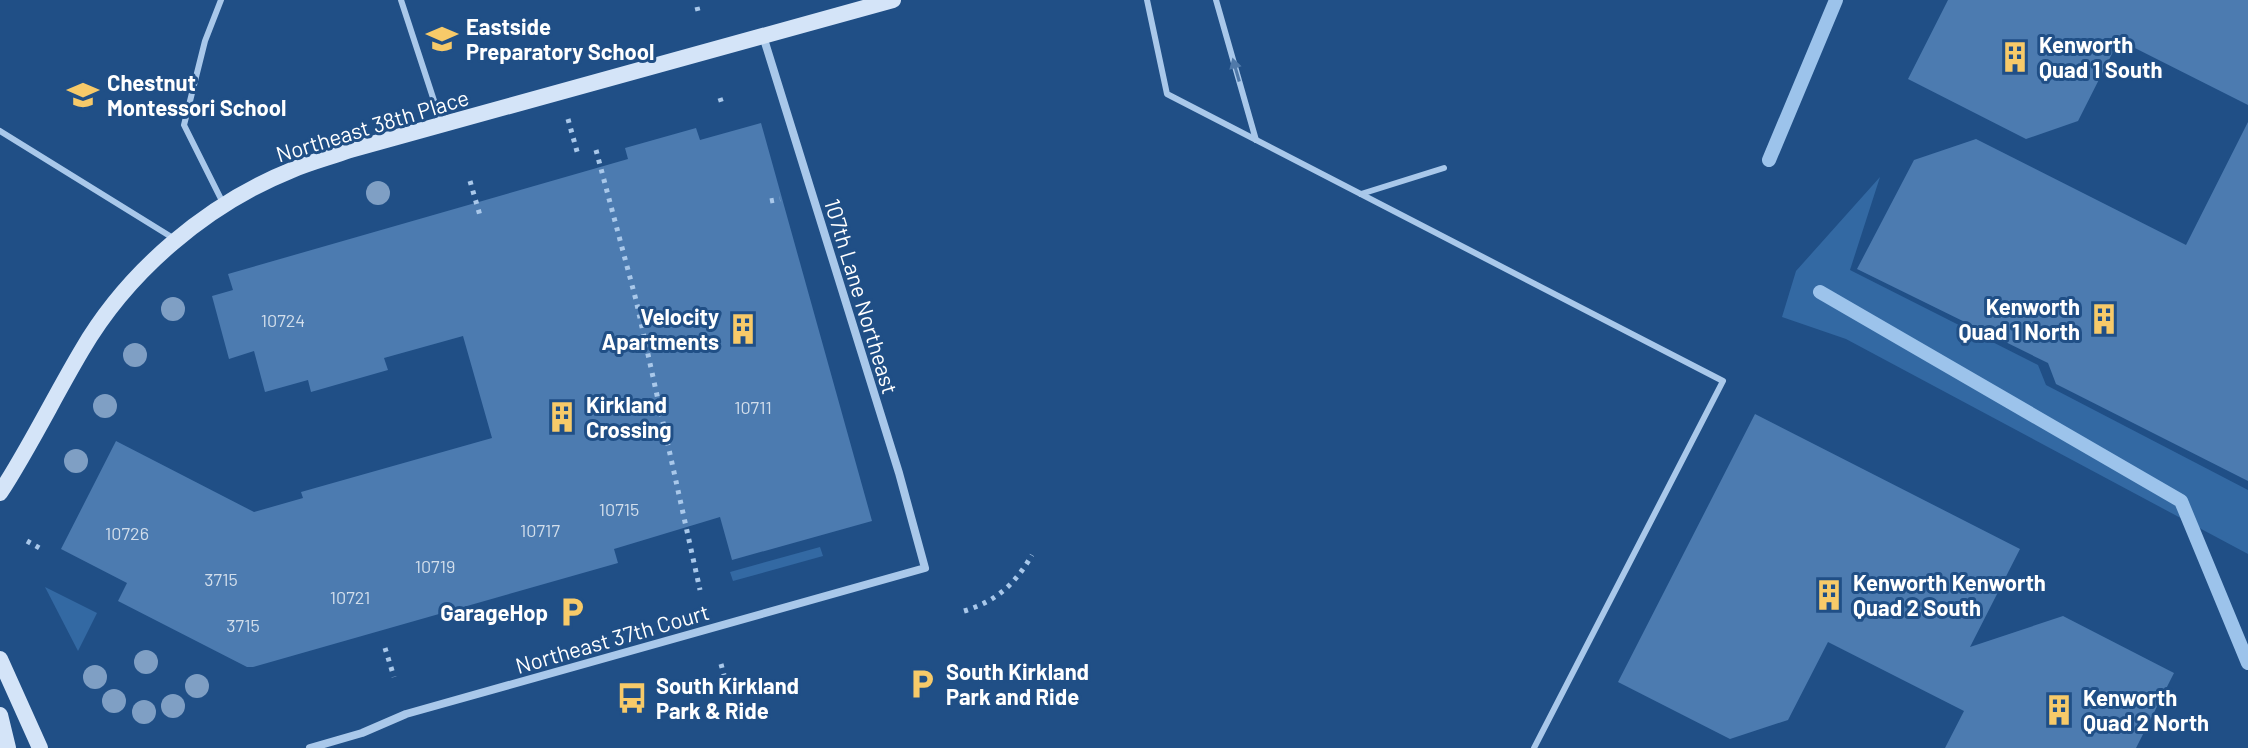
<svg xmlns="http://www.w3.org/2000/svg" width="2248" height="748" font-family="Barlow,sans-serif">
<rect width="100%" height="100%" fill="#204f86"/>
<!-- green -->
<g fill="#3369a3">
<path d="M 1880,177 L 1850,270 L 2038,365 L 2046,385 L 2248,490 L 2248,554 L 1846,339 L 1782,317 L 1796,271 Z"/>
<path d="M 820,547 L 823,556 L 733,581 L 730,572 Z"/>
<path d="M 45,587 L 97,613 L 78,651 Z"/>
</g>
<g fill="none" stroke-linecap="round" stroke-linejoin="round">
<!-- stream -->
<g stroke="#9cc3eb" stroke-width="14">
<path d="M 1769,160 L 1836,0"/>
<path d="M 1820,292 L 2181,501 L 2248,663"/>
</g>
</g>
<!-- building -->
<g fill="#4c7bb0">
<path d="M 1948,0 L 2248,0 L 2248,105 L 2119,40 L 2078,121 L 2026,139 L 1908,79 Z"/>
<path d="M 2248,122 L 2248,481 L 2056,384 L 2048,363 L 1857,269 L 1914,160 L 1976,139 L 2186,245 Z"/>
<path d="M 761,123 L 872,521 L 732,560 L 720,517 L 614,549 L 618,563 L 253,667 L 247,667 L 118,601 L 127,583 L 61,549 L 116,441 L 254,512 L 303,498 L 301,492 L 492,438 L 463,336 L 384,358 L 388,370 L 311,392 L 308,380 L 265,392 L 254,351 L 229,359 L 212,296 L 233,290 L 228,274 L 628,159 L 625,148 L 696,128 L 700,140 Z"/>
<path d="M 1755,414 L 2020,549 L 1970,647 L 2063,616 L 2174,673 L 2136,748 L 1945,748 L 1964,711 L 1828,642 L 1788,720 L 1730,739 L 1618,682 Z"/>
</g>
<g fill="none" stroke-linecap="round" stroke-linejoin="round">
<!-- path -->
<g stroke="#a9c8ea" stroke-width="5" stroke-dasharray="4 6" stroke-linecap="butt">
<path d="M 697,7 L 698,11"/>
<path d="M 720,98 L 723,107"/>
<path d="M 568,119 L 578,155"/>
<path d="M 596,150 L 636,300 L 700,590"/>
<path d="M 470,181 L 481,219"/>
<path d="M 770,201 L 780,199"/>
<path d="M 27,541 L 43,550"/>
<path d="M 964,611 C 997,601 1015,584 1032,555"/>
<path d="M 385,648 L 394,677"/>
<path d="M 721,664 L 724,675"/>
</g>
<!-- lane -->
<g stroke="#a9c8ea" stroke-width="6">
<path d="M 221,0 L 205,41 L 184,125 L 224,205"/>
<path d="M 401,0 L 441,122"/>
<path d="M 1147,0 L 1167,94 L 1723,381 L 1534,748"/>
<path d="M 1216,0 L 1256,140"/>
<path d="M 0,131 L 173,238"/>
<path d="M 1361,194 L 1444,168"/>
</g>
<!-- street -->
<path stroke="#a9c8ea" stroke-width="8" d="M 310,748 L 362,733 L 406,714 L 925,568 L 899,473 L 763,36"/>
<!-- secondary -->
<g stroke="#d4e4f8" stroke-width="16">
<path d="M 0,493 C 30,447 54,397 82,350 C 128,271 207,204 292,170 C 311,162 331,157 350,150 L 893,0"/>
<path d="M 0,659 L 40,748"/>
<path d="M 0,715 L 8,748"/>
</g>
</g>
<!-- trees -->
<g fill="#7f9fc4">
<circle cx="378" cy="193" r="12"/>
<circle cx="173" cy="309" r="12"/>
<circle cx="135" cy="355" r="12"/>
<circle cx="105" cy="406" r="12"/>
<circle cx="76" cy="461" r="12"/>
<circle cx="146" cy="662" r="12"/>
<circle cx="95" cy="677" r="12"/>
<circle cx="197" cy="686" r="12"/>
<circle cx="114" cy="701" r="12"/>
<circle cx="173" cy="706" r="12"/>
<circle cx="144" cy="712" r="12"/>
</g>
<!-- one-way arrows -->
<defs><path id="oneway-solid" d="M-6-.8H1V-3.2L6.5 0L1 3.2V.8H-6Z" transform="scale(2)"/></defs>
<use fill="#5079a9" href="#oneway-solid" transform="translate(1236 70) rotate(-106)"/>
<!-- icons -->
<defs>
<symbol id="school-bare" viewBox="-9 -9 18 18"><path d="M0-5L7-2L0 1L-7-2ZM-4 1L0 2.5L4 1V4Q0 6-4 4Z" fill="#f7ca69" stroke="#204f86" stroke-width="2.5" paint-order="stroke"/></symbol>
<symbol id="building-bare" viewBox="-9 -9 18 18"><path d="M-4-6H4V6H1V3H-1V6H-4ZM-2.5-4.3h1.7v1.8h-1.7ZM.8-4.3h1.7v1.8H.8ZM-2.5-1h1.7V.8h-1.7ZM.8-1h1.7V.8H.8Z" fill="#f7ca69" stroke="#204f86" stroke-width="2.5" paint-order="stroke"/></symbol>
<symbol id="parking-bare" viewBox="-9 -9 18 18"><path d="M-3.5-5.5H1a3.5 3.5 0 0 1 0 7H-1V5.5H-3.5ZM-1-3.4V-.6H.8a1.4 1.4 0 0 0 0-2.8Z" fill="#f7ca69" stroke="#204f86" stroke-width="2.5" paint-order="stroke"/></symbol>
<symbol id="bus-bare" viewBox="-9 -9 18 18"><path d="M-5-6H5V4H4V6H2V4H-2V6H-4V4H-5ZM-3.5-4V0h7V-4ZM-3.5 1.2v1.5H-2V1.2ZM2 1.2v1.5H3.5V1.2Z" fill="#f7ca69" stroke="#204f86" stroke-width="2.5" paint-order="stroke"/></symbol>
</defs>
<g fill-rule="evenodd">
<use href="#school-bare" x="420" y="17" width="44" height="44"/>
<use href="#building-bare" x="1993" y="35" width="44" height="44"/>
<use href="#school-bare" x="61" y="73" width="44" height="44"/>
<use href="#building-bare" x="2082" y="297" width="44" height="44"/>
<use href="#building-bare" x="721" y="307" width="44" height="44"/>
<use href="#building-bare" x="540" y="395" width="44" height="44"/>
<use href="#building-bare" x="1807" y="573" width="44" height="44"/>
<use href="#parking-bare" x="550" y="590" width="44" height="44"/>
<use href="#parking-bare" x="900" y="662" width="44" height="44"/>
<use href="#bus-bare" x="610" y="676" width="44" height="44"/>
<use href="#building-bare" x="2037" y="688" width="44" height="44"/>
</g>
<g text-anchor="middle" dominant-baseline="central" stroke-width="6" stroke-linejoin="round" paint-order="stroke">
<!-- number labels -->
<g font-size="18" fill="#d2deeb">
<text x="283" y="320">10724</text>
<text x="753" y="407">10711</text>
<text x="619" y="509">10715</text>
<text x="540" y="530">10717</text>
<text x="127" y="533">10726</text>
<text x="435" y="566">10719</text>
<text x="221" y="579">3715</text>
<text x="350" y="597">10721</text>
<text x="243" y="625">3715</text>
</g>
<!-- poi labels -->
<g font-size="22" font-weight="bold" fill="#fff" stroke="#204f86" text-anchor="start">
<text x="466" y="26">Eastside<tspan x="466" dy="25">Preparatory School</tspan></text>
<text x="2039" y="44">Kenworth<tspan x="2039" dy="25">Quad 1 South</tspan></text>
<text x="107" y="82">Chestnut<tspan x="107" dy="25">Montessori School</tspan></text>
<text x="2080" y="306" text-anchor="end">Kenworth<tspan x="2080" dy="25">Quad 1 North</tspan></text>
<text x="719" y="316" text-anchor="end">Velocity<tspan x="719" dy="25">Apartments</tspan></text>
<text x="586" y="404">Kirkland<tspan x="586" dy="25">Crossing</tspan></text>
<text x="1853" y="582">Kenworth Kenworth<tspan x="1853" dy="25">Quad 2 South</tspan></text>
<text x="548" y="612" text-anchor="end">GarageHop</text>
<text x="946" y="671">South Kirkland<tspan x="946" dy="25">Park and Ride</tspan></text>
<text x="656" y="685">South Kirkland<tspan x="656" dy="25">Park &amp; Ride</tspan></text>
<text x="2083" y="697">Kenworth<tspan x="2083" dy="25">Quad 2 North</tspan></text>
</g>
<!-- street labels -->
<g font-size="22" fill="#fff" stroke="#204f86">
<text transform="translate(372 125) rotate(-17)">Northeast 38th Place</text>
<text transform="translate(862 296) rotate(73)">107th Lane Northeast</text>
<text transform="translate(612 638) rotate(-16)">Northeast 37th Court</text>
</g>
</g>
</svg>
